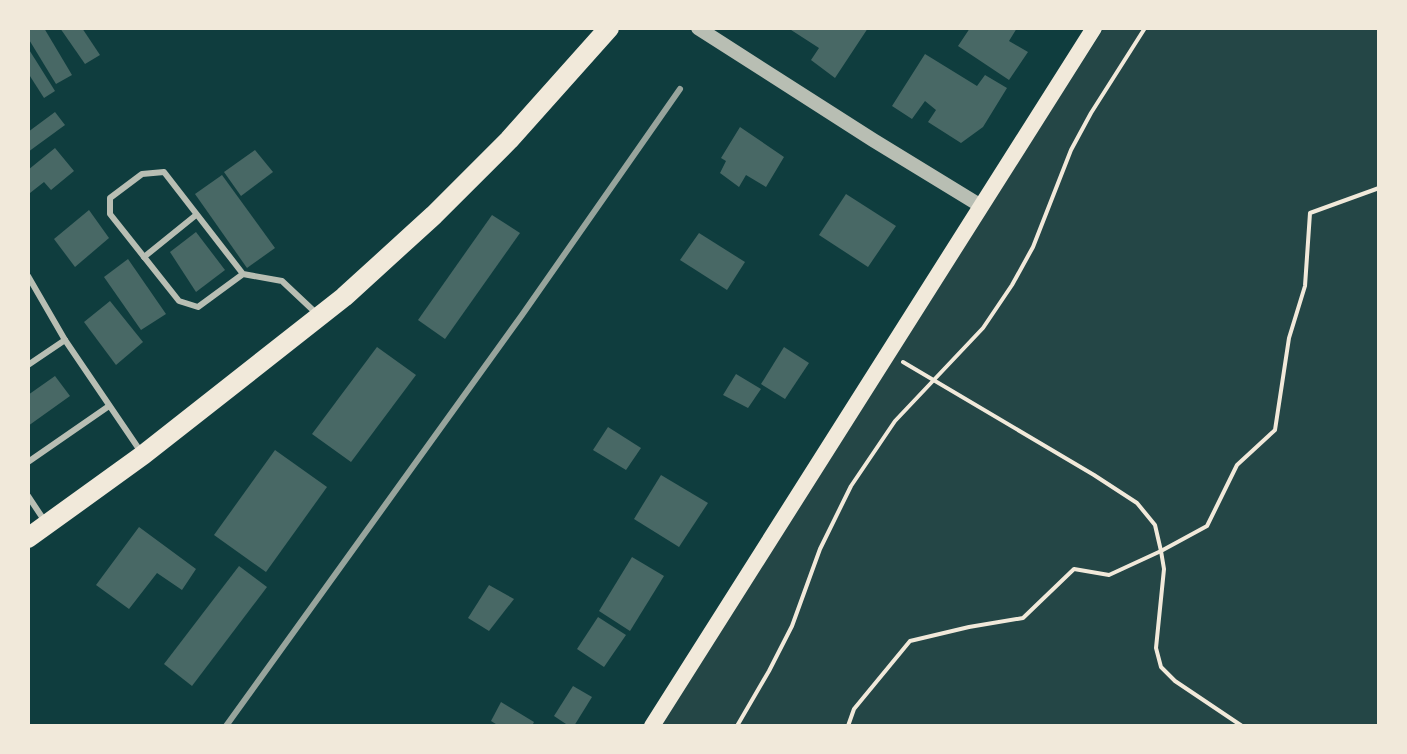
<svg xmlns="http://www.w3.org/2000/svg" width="1407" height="754" font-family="Lato,sans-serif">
<rect width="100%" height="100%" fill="#0f3d3e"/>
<!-- green -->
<path fill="#244646" d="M 1104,28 L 1379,28 L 1379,726 L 655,726 Z"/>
<!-- building -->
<g fill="#486865">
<path d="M 29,28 L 44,28 L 72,75 L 56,84 L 28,38 Z"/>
<path d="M 60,28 L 82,28 L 100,55 L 85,64 Z"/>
<path d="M 788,28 L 868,28 L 835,78 L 811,60 L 819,48 Z"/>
<path d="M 970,28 L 1017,28 L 1009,41 L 1028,52 L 1009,80 L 958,46 Z"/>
<path d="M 28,48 L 55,91 L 44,98 L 28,73 Z"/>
<path d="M 925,54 L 977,86 L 985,75 L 1007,88 L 983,127 L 961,143 L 928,122 L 936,110 L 925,101 L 912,119 L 892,106 Z"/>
<path d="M 55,112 L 65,125 L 28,152 L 28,132 Z"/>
<path d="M 740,127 L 784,157 L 766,187 L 746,175 L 739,187 L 720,173 L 726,161 L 721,158 Z"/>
<path d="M 55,148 L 74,171 L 51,190 L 44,182 L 30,193 L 28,191 L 28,170 Z"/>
<path d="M 255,150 L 273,172 L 241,196 L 224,172 Z"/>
<path d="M 222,175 L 275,248 L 247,268 L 195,194 Z"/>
<path d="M 846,194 L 896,226 L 868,267 L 819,235 Z"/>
<path d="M 89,210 L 109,238 L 75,267 L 54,239 Z"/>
<path d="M 492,215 L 520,233 L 445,339 L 418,320 Z"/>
<path d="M 196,232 L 225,270 L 196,292 L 170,252 Z"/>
<path d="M 699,233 L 745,262 L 727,290 L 680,260 Z"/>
<path d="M 128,259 L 166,314 L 141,330 L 104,277 Z"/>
<path d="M 110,301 L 143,342 L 116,365 L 84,322 Z"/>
<path d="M 377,347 L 416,375 L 351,462 L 312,434 Z"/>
<path d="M 784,347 L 809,363 L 785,399 L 761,384 Z"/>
<path d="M 736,374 L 761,389 L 748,408 L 723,395 Z"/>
<path d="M 55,376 L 70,396 L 28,426 L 28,395 Z"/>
<path d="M 608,427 L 641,448 L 626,470 L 593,450 Z"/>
<path d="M 275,450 L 327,487 L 266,572 L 214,535 Z"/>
<path d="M 661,475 L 708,503 L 679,547 L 634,519 Z"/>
<path d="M 139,527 L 196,569 L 182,590 L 157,573 L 129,609 L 96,585 Z"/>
<path d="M 632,557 L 664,576 L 630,631 L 599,611 Z"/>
<path d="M 239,566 L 267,587 L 192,686 L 164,664 Z"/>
<path d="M 489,585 L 514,599 L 489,631 L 468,618 Z"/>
<path d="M 598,617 L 626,635 L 604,667 L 577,649 Z"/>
<path d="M 573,686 L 592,697 L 574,726 L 569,726 L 554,716 Z"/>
<path d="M 501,702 L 534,722 L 532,726 L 499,726 L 491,721 Z"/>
</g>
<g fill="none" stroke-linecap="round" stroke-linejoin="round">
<!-- path -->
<g stroke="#f1e9da" stroke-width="4">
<path d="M 903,362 L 1094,475 L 1137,503 L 1155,525 L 1161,551 L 1164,569 L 1156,648 L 1161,667 L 1175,681 L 1242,726"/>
<path d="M 737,726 L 769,671 L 792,626 L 820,549 L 851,486 L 895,421 L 983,328 L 1012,285 L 1033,247 L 1071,150 L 1091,113 L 1145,28"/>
<path d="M 848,726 L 854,709 L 910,641 L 969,627 L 1023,618 L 1074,569 L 1109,575 L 1161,551 L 1207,526 L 1237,465 L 1275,430 L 1289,338 L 1305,286 L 1310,213 L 1379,188"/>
</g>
<!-- service -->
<g stroke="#b8beb3" stroke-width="6">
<path d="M 144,257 L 196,215"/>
<path d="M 243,274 L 198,307 L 179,301 L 110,214 L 110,198 L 142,174 L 164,172 L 243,274 L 282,281 L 316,313"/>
<path d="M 28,276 L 65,340 L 141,452"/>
<path d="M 28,365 L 65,340"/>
<path d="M 28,462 L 109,406"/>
<path d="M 28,496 L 46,523"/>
</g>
<!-- tertiary -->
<path stroke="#b8beb3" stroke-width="14" d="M 698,28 L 873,140 L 981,206"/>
<!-- secondary -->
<path stroke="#f1e9da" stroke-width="16" d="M 652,726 L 1094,28"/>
<!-- primary -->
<path stroke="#f1e9da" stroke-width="20" d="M 28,538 L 143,455 L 344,297 L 434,215 L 509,140 L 609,28"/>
<!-- rail -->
<path stroke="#97a49c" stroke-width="6" d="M 226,726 L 522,315 L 680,89"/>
</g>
<!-- border -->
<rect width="1407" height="754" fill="none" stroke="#f1e9da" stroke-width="60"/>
</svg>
